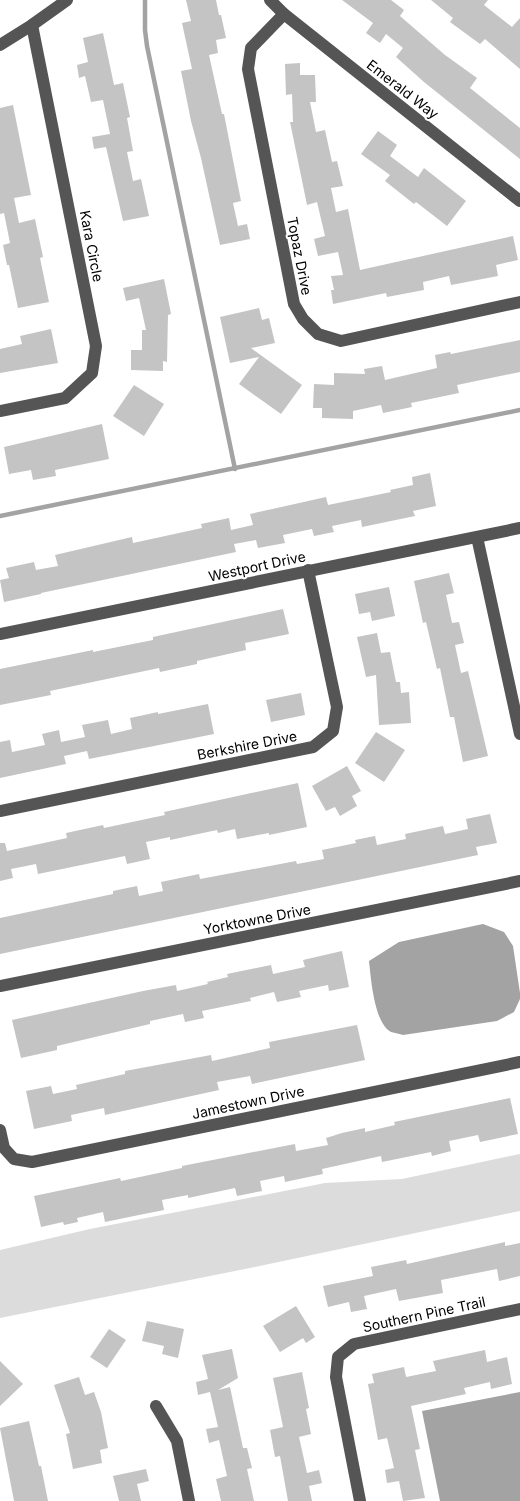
<svg xmlns="http://www.w3.org/2000/svg" width="520" height="1501" font-family="Inter,sans-serif">
<rect width="100%" height="100%" fill="#fff"/>
<!-- green -->
<path fill="#dcdcdc" d="M 520,1154 L 520,1211 L 255,1267 L 0,1318 L 0,1250 L 90,1229 L 325,1183 L 402,1179 Z"/>
<!-- water -->
<g fill="#a3a3a3">
<path d="M 483,924 L 504,932 L 513,946 L 520,993 L 520,999 L 514,1012 L 497,1021 L 403,1035 C 400,1034 395,1033 391,1032 C 374,1023 371,978 369,961 L 399,942 Z"/>
<path d="M 520,1392 L 520,1501 L 440,1501 L 422,1411 Z"/>
</g>
<g fill="none" stroke-linecap="round" stroke-linejoin="round">
<!-- stream -->
<g stroke="#a3a3a3" stroke-width="4.5">
<path d="M 145,0 L 145,30 L 147,46 L 235,469"/>
<path d="M 0,516 L 520,410"/>
</g>
</g>
<!-- building -->
<g fill="#c4c4c4">
<path d="M 186,0 L 216,0 L 219,15 L 221,15 L 226,38 L 216,40 L 218,53 L 209,55 L 222,114 L 224,114 L 241,201 L 233,203 L 238,226 L 247,224 L 250,239 L 220,245 L 201,158 L 191,121 L 181,71 L 192,69 L 182,23 L 191,21 Z"/>
<path d="M 342,0 L 391,0 L 404,10 L 400,16 L 445,55 L 477,78 L 470,88 L 520,128 L 520,159 L 424,82 L 396,57 L 403,48 L 386,34 L 380,43 L 366,33 L 373,23 Z"/>
<path d="M 431,0 L 488,0 L 484,5 L 512,27 L 520,18 L 520,69 L 485,39 L 480,44 L 450,22 L 453,18 Z"/>
<path d="M 103,33 L 114,85 L 123,83 L 130,117 L 127,118 L 133,151 L 127,152 L 133,181 L 141,179 L 149,216 L 123,221 L 106,147 L 94,149 L 92,137 L 110,134 L 103,100 L 91,102 L 85,76 L 79,78 L 77,65 L 88,62 L 83,38 Z"/>
<path d="M 300,63 L 300,75 L 315,75 L 316,102 L 310,102 L 316,132 L 325,130 L 332,162 L 337,161 L 343,186 L 331,188 L 336,212 L 348,209 L 360,270 L 513,236 L 518,260 L 496,265 L 498,276 L 451,285 L 449,276 L 423,282 L 424,290 L 387,297 L 386,293 L 333,304 L 331,290 L 334,290 L 331,276 L 343,275 L 338,252 L 318,256 L 314,239 L 325,236 L 317,202 L 307,205 L 290,122 L 293,122 L 292,94 L 286,95 L 285,64 Z"/>
<path d="M 13,105 L 31,195 L 14,198 L 19,223 L 35,219 L 43,257 L 40,258 L 49,302 L 18,308 L 9,265 L 7,265 L 3,245 L 10,243 L 4,213 L 0,214 L 0,108 Z"/>
<path d="M 378,131 L 397,145 L 390,156 L 418,177 L 424,168 L 466,201 L 447,226 L 416,202 L 414,204 L 385,181 L 390,175 L 361,154 Z"/>
<path d="M 164,279 L 171,314 L 168,315 L 167,362 L 163,361 L 163,371 L 131,370 L 131,350 L 142,350 L 142,330 L 146,330 L 139,298 L 126,301 L 123,288 Z"/>
<path d="M 259,308 L 262,320 L 269,318 L 275,343 L 251,348 L 302,385 L 281,414 L 239,384 L 259,357 L 230,363 L 220,317 Z"/>
<path d="M 51,329 L 58,363 L 0,373 L 0,349 L 22,344 L 20,336 Z"/>
<path d="M 520,340 L 520,372 L 457,385 L 459,393 L 411,403 L 412,407 L 383,413 L 381,405 L 353,411 L 353,419 L 322,418 L 322,408 L 313,408 L 314,384 L 334,385 L 334,373 L 365,374 L 364,369 L 382,366 L 385,380 L 437,368 L 435,355 L 450,352 L 451,354 Z"/>
<path d="M 134,385 L 164,404 L 144,436 L 113,416 Z"/>
<path d="M 102,424 L 109,459 L 55,470 L 56,476 L 33,480 L 31,470 L 9,474 L 4,447 Z"/>
<path d="M 430,473 L 436,506 L 413,511 L 415,516 L 362,527 L 361,520 L 332,526 L 334,532 L 314,536 L 312,529 L 283,535 L 285,543 L 258,548 L 256,540 L 234,544 L 236,552 L 41,593 L 41,594 L 4,602 L 0,580 L 9,578 L 6,568 L 34,562 L 36,570 L 58,566 L 55,555 L 132,537 L 133,543 L 202,528 L 201,524 L 229,518 L 231,530 L 253,525 L 250,514 L 326,497 L 328,505 L 391,492 L 390,490 L 413,485 L 412,477 Z"/>
<path d="M 449,573 L 454,593 L 446,595 L 452,623 L 459,622 L 464,643 L 455,645 L 461,673 L 468,671 L 488,756 L 463,762 L 454,717 L 450,717 L 440,668 L 437,669 L 426,622 L 423,623 L 414,581 Z"/>
<path d="M 389,587 L 395,616 L 372,621 L 370,612 L 359,614 L 355,594 Z"/>
<path d="M 283,609 L 289,634 L 245,643 L 246,650 L 197,661 L 197,664 L 160,672 L 159,668 L 50,691 L 51,695 L 0,705 L 0,669 L 93,650 L 93,652 L 153,640 L 153,637 Z"/>
<path d="M 377,633 L 381,653 L 390,652 L 396,682 L 400,682 L 401,693 L 409,692 L 411,723 L 379,725 L 376,675 L 366,677 L 357,637 Z"/>
<path d="M 301,693 L 305,715 L 271,722 L 266,700 Z"/>
<path d="M 208,704 L 214,734 L 89,759 L 87,751 L 64,756 L 66,764 L 0,778 L 0,742 L 10,740 L 12,752 L 45,745 L 42,734 L 59,730 L 61,742 L 85,737 L 82,725 L 108,720 L 111,734 L 132,729 L 130,718 L 158,712 L 158,714 Z"/>
<path d="M 376,732 L 405,750 L 384,782 L 355,763 Z"/>
<path d="M 347,766 L 361,791 L 352,796 L 357,806 L 340,816 L 335,807 L 326,811 L 312,786 Z"/>
<path d="M 298,783 L 307,827 L 269,835 L 269,833 L 237,839 L 235,829 L 218,833 L 217,830 L 170,840 L 170,837 L 146,842 L 150,859 L 127,864 L 125,856 L 38,874 L 36,864 L 11,869 L 13,878 L 0,881 L 0,843 L 5,843 L 7,851 L 67,838 L 66,833 L 103,825 L 104,828 L 165,815 L 164,812 Z"/>
<path d="M 490,814 L 497,843 L 476,847 L 478,855 L 0,954 L 0,918 L 113,894 L 113,891 L 137,886 L 139,896 L 163,891 L 161,882 L 199,874 L 200,879 L 296,861 L 297,864 L 324,859 L 322,850 L 356,843 L 355,840 L 375,836 L 377,845 L 406,839 L 405,834 L 443,826 L 445,834 L 468,829 L 466,819 Z"/>
<path d="M 342,951 L 349,987 L 329,991 L 328,985 L 299,991 L 301,997 L 277,1002 L 274,992 L 250,998 L 251,1001 L 202,1011 L 204,1018 L 185,1022 L 183,1014 L 150,1021 L 150,1024 L 57,1046 L 57,1050 L 21,1058 L 12,1020 L 143,991 L 176,985 L 177,991 L 208,984 L 207,982 L 228,977 L 227,974 L 271,965 L 273,974 L 305,967 L 303,960 Z"/>
<path d="M 357,1025 L 365,1060 L 252,1084 L 250,1076 L 217,1082 L 219,1090 L 105,1115 L 104,1108 L 71,1115 L 72,1121 L 34,1129 L 26,1091 L 51,1086 L 53,1094 L 77,1089 L 76,1085 L 125,1074 L 125,1071 L 211,1055 L 212,1061 L 270,1048 L 269,1042 Z"/>
<path d="M 510,1098 L 518,1134 L 480,1142 L 478,1135 L 449,1141 L 451,1151 L 432,1156 L 431,1152 L 382,1162 L 381,1156 L 322,1169 L 323,1174 L 285,1182 L 284,1176 L 260,1181 L 262,1191 L 237,1196 L 235,1188 L 188,1198 L 188,1195 L 162,1200 L 164,1210 L 139,1215 L 105,1222 L 103,1212 L 77,1218 L 78,1222 L 64,1225 L 63,1222 L 41,1227 L 34,1196 L 120,1178 L 121,1181 L 182,1168 L 182,1166 L 295,1144 L 296,1151 L 328,1145 L 326,1138 L 342,1133 L 365,1128 L 365,1132 L 395,1125 L 394,1122 Z"/>
<path d="M 505,1242 L 505,1246 L 520,1243 L 520,1276 L 499,1281 L 497,1269 L 441,1280 L 443,1293 L 399,1301 L 396,1289 L 364,1296 L 367,1309 L 351,1312 L 349,1302 L 328,1307 L 323,1286 L 373,1276 L 371,1267 L 406,1260 L 407,1264 Z"/>
<path d="M 296,1306 L 315,1337 L 306,1343 L 303,1338 L 280,1352 L 263,1326 Z"/>
<path d="M 147,1321 L 184,1329 L 178,1358 L 162,1354 L 164,1346 L 142,1341 Z"/>
<path d="M 109,1329 L 126,1340 L 107,1368 L 90,1357 Z"/>
<path d="M 232,1349 L 238,1378 L 218,1390 L 230,1387 L 243,1448 L 247,1448 L 252,1468 L 247,1469 L 254,1501 L 221,1501 L 216,1479 L 227,1476 L 219,1440 L 209,1443 L 206,1429 L 218,1427 L 210,1392 L 198,1395 L 196,1382 L 208,1379 L 202,1355 Z"/>
<path d="M 485,1350 L 487,1362 L 507,1357 L 512,1384 L 491,1389 L 490,1382 L 464,1388 L 466,1394 L 411,1406 L 420,1449 L 415,1450 L 425,1498 L 403,1501 L 399,1481 L 387,1483 L 385,1470 L 394,1468 L 387,1438 L 378,1440 L 368,1384 L 374,1383 L 372,1374 L 404,1367 L 406,1377 L 436,1371 L 433,1361 Z"/>
<path d="M 0,1361 L 23,1384 L 0,1406 Z"/>
<path d="M 302,1372 L 309,1408 L 306,1409 L 311,1434 L 299,1437 L 307,1473 L 319,1470 L 322,1483 L 309,1486 L 312,1501 L 288,1501 L 280,1456 L 275,1457 L 270,1430 L 283,1427 L 273,1378 Z"/>
<path d="M 79,1377 L 85,1395 L 94,1392 L 101,1412 L 108,1448 L 100,1450 L 102,1463 L 73,1469 L 66,1434 L 70,1433 L 54,1385 Z"/>
<path d="M 29,1421 L 39,1466 L 41,1466 L 48,1501 L 14,1501 L 0,1428 Z"/>
<path d="M 146,1469 L 149,1481 L 137,1484 L 141,1501 L 119,1501 L 113,1476 Z"/>
</g>
<g fill="none" stroke-linecap="round" stroke-linejoin="round">
<!-- minor -->
<g stroke="#555" stroke-width="12">
<path d="M 270,0 L 284,14 L 520,201"/>
<path d="M 284,14 L 251,48 L 248,69 L 294,304 L 303,319 L 318,334 L 341,341 L 520,302"/>
<path d="M 0,45 L 32,25 L 67,0"/>
<path d="M 0,411 L 65,398 L 92,373 L 96,346 L 32,25"/>
<path d="M 477,537 L 520,734"/>
<path d="M 0,634 L 520,528"/>
<path d="M 0,811 L 313,747 L 333,731 L 337,707 L 308,570"/>
<path d="M 0,986 L 520,881"/>
<path d="M 0,1130 L 4,1148 L 14,1159 L 32,1162 L 520,1062"/>
<path d="M 156,1406 L 177,1441 L 189,1501"/>
<path d="M 360,1501 L 336,1377 L 338,1357 L 354,1344 L 520,1309"/>
</g>
</g>
<g text-anchor="middle" dominant-baseline="central" stroke-width="4" stroke-linejoin="round" paint-order="stroke">
<!-- street labels -->
<g font-size="14" fill="#000" stroke="#fff">
<text transform="translate(403 89) rotate(38)">Emerald Way</text>
<text transform="translate(92 246) rotate(79)">Kara Circle</text>
<text transform="translate(300 256) rotate(79)">Topaz Drive</text>
<text transform="translate(257 566) rotate(-12)">Westport Drive</text>
<text transform="translate(247 745) rotate(-11)">Berkshire Drive</text>
<text transform="translate(257 919) rotate(-11)">Yorktowne Drive</text>
<text transform="translate(248 1102) rotate(-12)">Jamestown Drive</text>
<text transform="translate(424 1314) rotate(-12)">Southern Pine Trail</text>
</g>
</g>
</svg>
